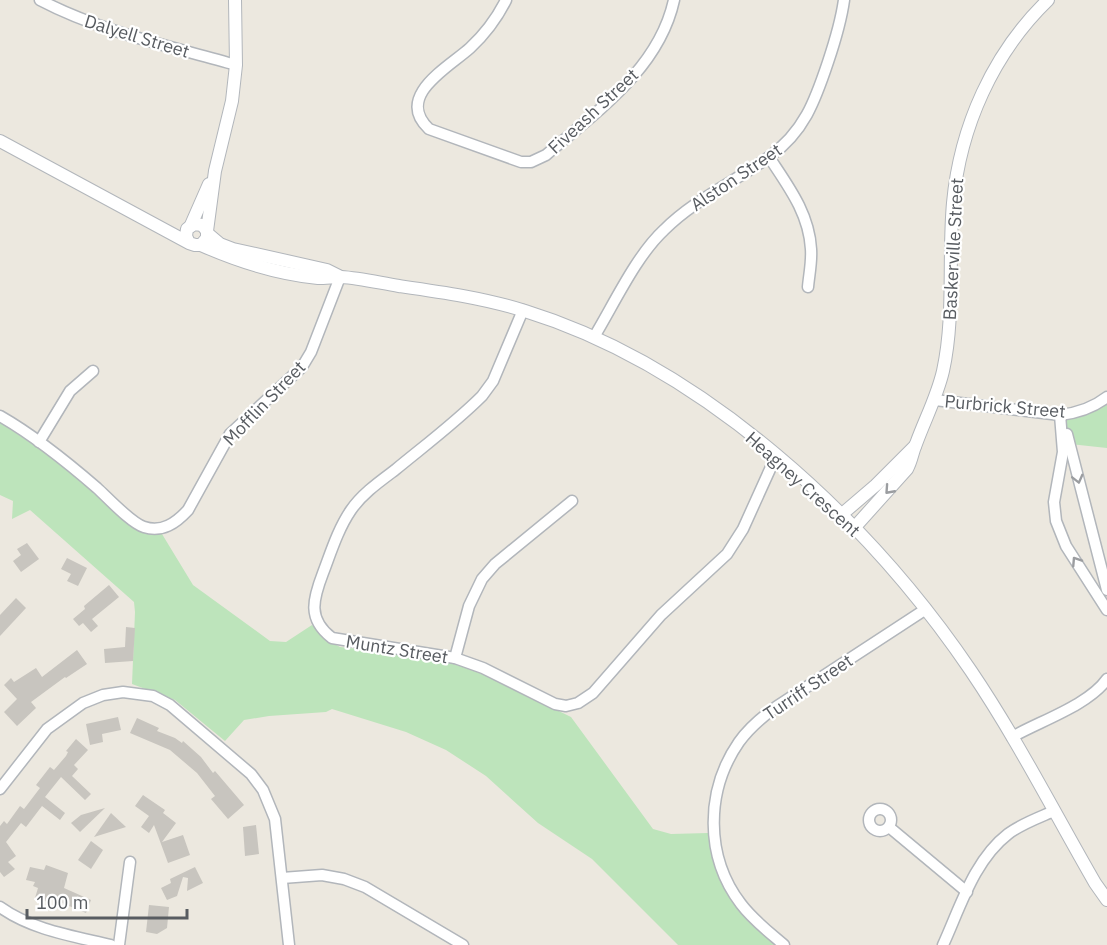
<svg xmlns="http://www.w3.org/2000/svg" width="1107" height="945" font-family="'IBM Plex Sans',sans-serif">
<rect width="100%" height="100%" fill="#ece8df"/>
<!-- green -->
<g fill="#bde4bb">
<path d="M 1107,400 L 1107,448 L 1070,444 L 1060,415 Z"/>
<path d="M 0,422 L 57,461 L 138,530 L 148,534 L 162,534 L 193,585 L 270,641 L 286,642 L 312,625 L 327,640 L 340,647 L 405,654 L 439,660 L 460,666 L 488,676 L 571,717 L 653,829 L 671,834 L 708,833 C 715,883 737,914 776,945 L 678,945 L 592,859 L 538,823 L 486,776 L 446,750 L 406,732 L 332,709 L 326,712 L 269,716 L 244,720 L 225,741 L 175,700 L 132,684 L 135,612 L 134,602 L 30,510 L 12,519 L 13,501 L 0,495 Z"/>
</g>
<!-- building -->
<g fill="#c8c5bf">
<path d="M 27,543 L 39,559 L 21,572 L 13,561 L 21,555 L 17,549 Z"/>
<path d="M 67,558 L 87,568 L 78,586 L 67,581 L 71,574 L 61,569 Z"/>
<path d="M 109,585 L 119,597 L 92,619 L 98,626 L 91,632 L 83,623 L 79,626 L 73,619 L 85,609 L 84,606 Z"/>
<path d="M 16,598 L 26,608 L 0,636 L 0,615 Z"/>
<path d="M 126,627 L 135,628 L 133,661 L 105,663 L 104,649 L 125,647 Z"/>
<path d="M 77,650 L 87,664 L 66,678 L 65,677 L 31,702 L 36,708 L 17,726 L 4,712 L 17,699 L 4,685 L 11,678 L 14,682 L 36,668 L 42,677 Z"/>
<path d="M 118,717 L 121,730 L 102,734 L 103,742 L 90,745 L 86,724 Z"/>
<path d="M 137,718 L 159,728 L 157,731 L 175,738 L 182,743 L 183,741 L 201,757 L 213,773 L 215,771 L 244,805 L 228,819 L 211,799 L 215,796 L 197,773 L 170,750 L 130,733 Z"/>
<path d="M 76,739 L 88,750 L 74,765 L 78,769 L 72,776 L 91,794 L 85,800 L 61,777 L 45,797 L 65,813 L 60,820 L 42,806 L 26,827 L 21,823 L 6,842 L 16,856 L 8,862 L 15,869 L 4,877 L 0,872 L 0,826 L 4,821 L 7,824 L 20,806 L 24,809 L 40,788 L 36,785 L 50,767 L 54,770 L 66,756 L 68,752 L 66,751 Z"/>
<path d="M 143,795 L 165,810 L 163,813 L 176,823 L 162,842 L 183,835 L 190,855 L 168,863 L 154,825 L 149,833 L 141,827 L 149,816 L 135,806 Z"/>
<path d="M 105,808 L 80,832 L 71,823 L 81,815 Z"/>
<path d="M 111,813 L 126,827 L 94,837 Z"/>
<path d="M 256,825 L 259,854 L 245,856 L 243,827 Z"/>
<path d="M 91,841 L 103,850 L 91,869 L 78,860 Z"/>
<path d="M 46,865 L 68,873 L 64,888 L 91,900 L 86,913 L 50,898 L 48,902 L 35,898 L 38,888 L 33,886 L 35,882 L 26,880 L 30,867 L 44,870 Z"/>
<path d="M 195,867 L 203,883 L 187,891 L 188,878 L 183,877 L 177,896 L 167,900 L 161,888 L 171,883 L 170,879 Z"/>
<path d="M 149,905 L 169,907 L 167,928 L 157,934 L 146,932 Z"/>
</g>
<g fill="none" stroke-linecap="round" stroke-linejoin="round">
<defs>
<g id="minor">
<path d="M 40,0 C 101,32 170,46 236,65"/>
<path d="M 506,0 C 497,18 485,34 470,48 C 449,67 394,96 429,129 L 521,162 L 531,162 L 546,155 C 596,112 659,69 674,0"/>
<path d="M 769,157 C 788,186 809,213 811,249 C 812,262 809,275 808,287"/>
<path d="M 523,310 L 493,381 L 482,396 C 455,423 424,446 395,470 C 379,482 362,494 351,510 C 338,529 331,552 323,573 C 313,599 307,619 332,638 L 455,658 L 483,668 L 555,704 L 566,706 L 578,703 L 593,693 L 661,615 L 727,554 L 743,529 L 776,456"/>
<path d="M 594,337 C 614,304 636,256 664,230 C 694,200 734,182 769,157 C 804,132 815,101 828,62 C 835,41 841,22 844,0"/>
<path d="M 935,400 L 1060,415 C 1078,413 1093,408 1107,397"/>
<path d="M 1060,415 L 1063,452 L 1054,502 L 1056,521 L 1066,546 L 1107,610"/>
<path d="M 0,416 C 35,436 67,462 97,488 C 108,498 131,523 144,527 C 162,533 176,523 188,510 L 230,434 L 302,367 L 311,352 L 340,277"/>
<path d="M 1067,434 L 1107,590"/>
<path d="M 39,442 L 70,391 L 93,371"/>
<path d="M 455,658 L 469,606 L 482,579 L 495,564 L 572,501"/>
<path d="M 1012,737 C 1040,721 1089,705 1107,679"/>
<path d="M 0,789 L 47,729 L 83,703 L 103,695 L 123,692 L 153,696 L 170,705 L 251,774 L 263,790 L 275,819 L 289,945"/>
<circle cx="880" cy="820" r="11"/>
<path d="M 889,827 L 967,892"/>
<path d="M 282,878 L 322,875 L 344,879 L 365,887 L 463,945"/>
<path d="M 0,907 C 32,930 73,936 111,945"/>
<path d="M 119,945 L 130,862"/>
<path d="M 784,945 C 769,932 753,920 741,904 C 705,857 705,791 739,742 C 749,728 762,717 776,707 L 926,609"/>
<path d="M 943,945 C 960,908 974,860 1008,834 C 1021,824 1038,818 1054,811"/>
</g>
<g id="tertiary">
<path d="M 0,141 L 189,243 L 195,245 L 201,245 L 207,238 L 207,231 L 202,225 L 194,224 L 187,229 L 186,236 L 189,243"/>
<path d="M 191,225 L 209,184"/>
<path d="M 207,231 L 215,171 L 232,101 L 236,65 L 235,0"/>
<path d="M 207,233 L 220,244 L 233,249 L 327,270 L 339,276"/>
<path d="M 201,245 C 237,261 278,274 318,278 C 326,278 334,277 341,277 C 360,278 380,283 399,286 C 441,292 484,298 525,311 C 703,366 868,519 971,671 C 1017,739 1054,812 1095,883 L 1107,900"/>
<path d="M 841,515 L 876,485 L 915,446"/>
<path d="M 854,528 L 907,469 C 912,460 912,453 916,444 C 925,419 937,397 943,371 C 955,317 948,258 953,203 C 960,127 993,53 1048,0"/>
</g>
</defs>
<!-- minor casing -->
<use href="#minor" stroke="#b2b6bb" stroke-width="13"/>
<!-- tertiary casing -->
<use href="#tertiary" stroke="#b2b6bb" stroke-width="14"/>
<!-- minor -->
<use href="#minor" stroke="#fff" stroke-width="10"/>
<!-- tertiary -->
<use href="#tertiary" stroke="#fff" stroke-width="12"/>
</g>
<!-- one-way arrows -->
<defs><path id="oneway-chevron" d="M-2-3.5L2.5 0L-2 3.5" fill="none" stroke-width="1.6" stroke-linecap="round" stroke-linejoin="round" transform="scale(1.5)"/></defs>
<g stroke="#9b9da0">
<use href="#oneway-chevron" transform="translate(1078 479) rotate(76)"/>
<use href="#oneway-chevron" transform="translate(889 490) rotate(132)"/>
<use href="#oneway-chevron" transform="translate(1076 561) rotate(-123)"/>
</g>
<g text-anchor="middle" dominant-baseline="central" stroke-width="4.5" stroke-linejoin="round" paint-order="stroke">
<!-- street labels -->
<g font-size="18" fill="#585c61" stroke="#fff">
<text transform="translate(137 36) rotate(17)">Dalyell Street</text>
<text transform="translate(593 111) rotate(-43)">Fiveash Street</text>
<text transform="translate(736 177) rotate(-34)">Alston Street</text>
<text transform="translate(953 249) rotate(-87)">Baskerville Street</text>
<text transform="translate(264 403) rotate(-46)">Mofflin Street</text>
<text transform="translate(1005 406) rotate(5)">Purbrick Street</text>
<text transform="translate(803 484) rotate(42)">Heagney Crescent</text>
<text transform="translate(397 649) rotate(9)">Muntz Street</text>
<text transform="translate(808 687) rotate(-34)">Turriff Street</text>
</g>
</g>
<!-- scale -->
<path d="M27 909v9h160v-9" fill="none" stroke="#585c61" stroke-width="3"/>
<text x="36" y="909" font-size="18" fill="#585c61" stroke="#ffffff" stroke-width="4.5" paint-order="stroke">100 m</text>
</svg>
